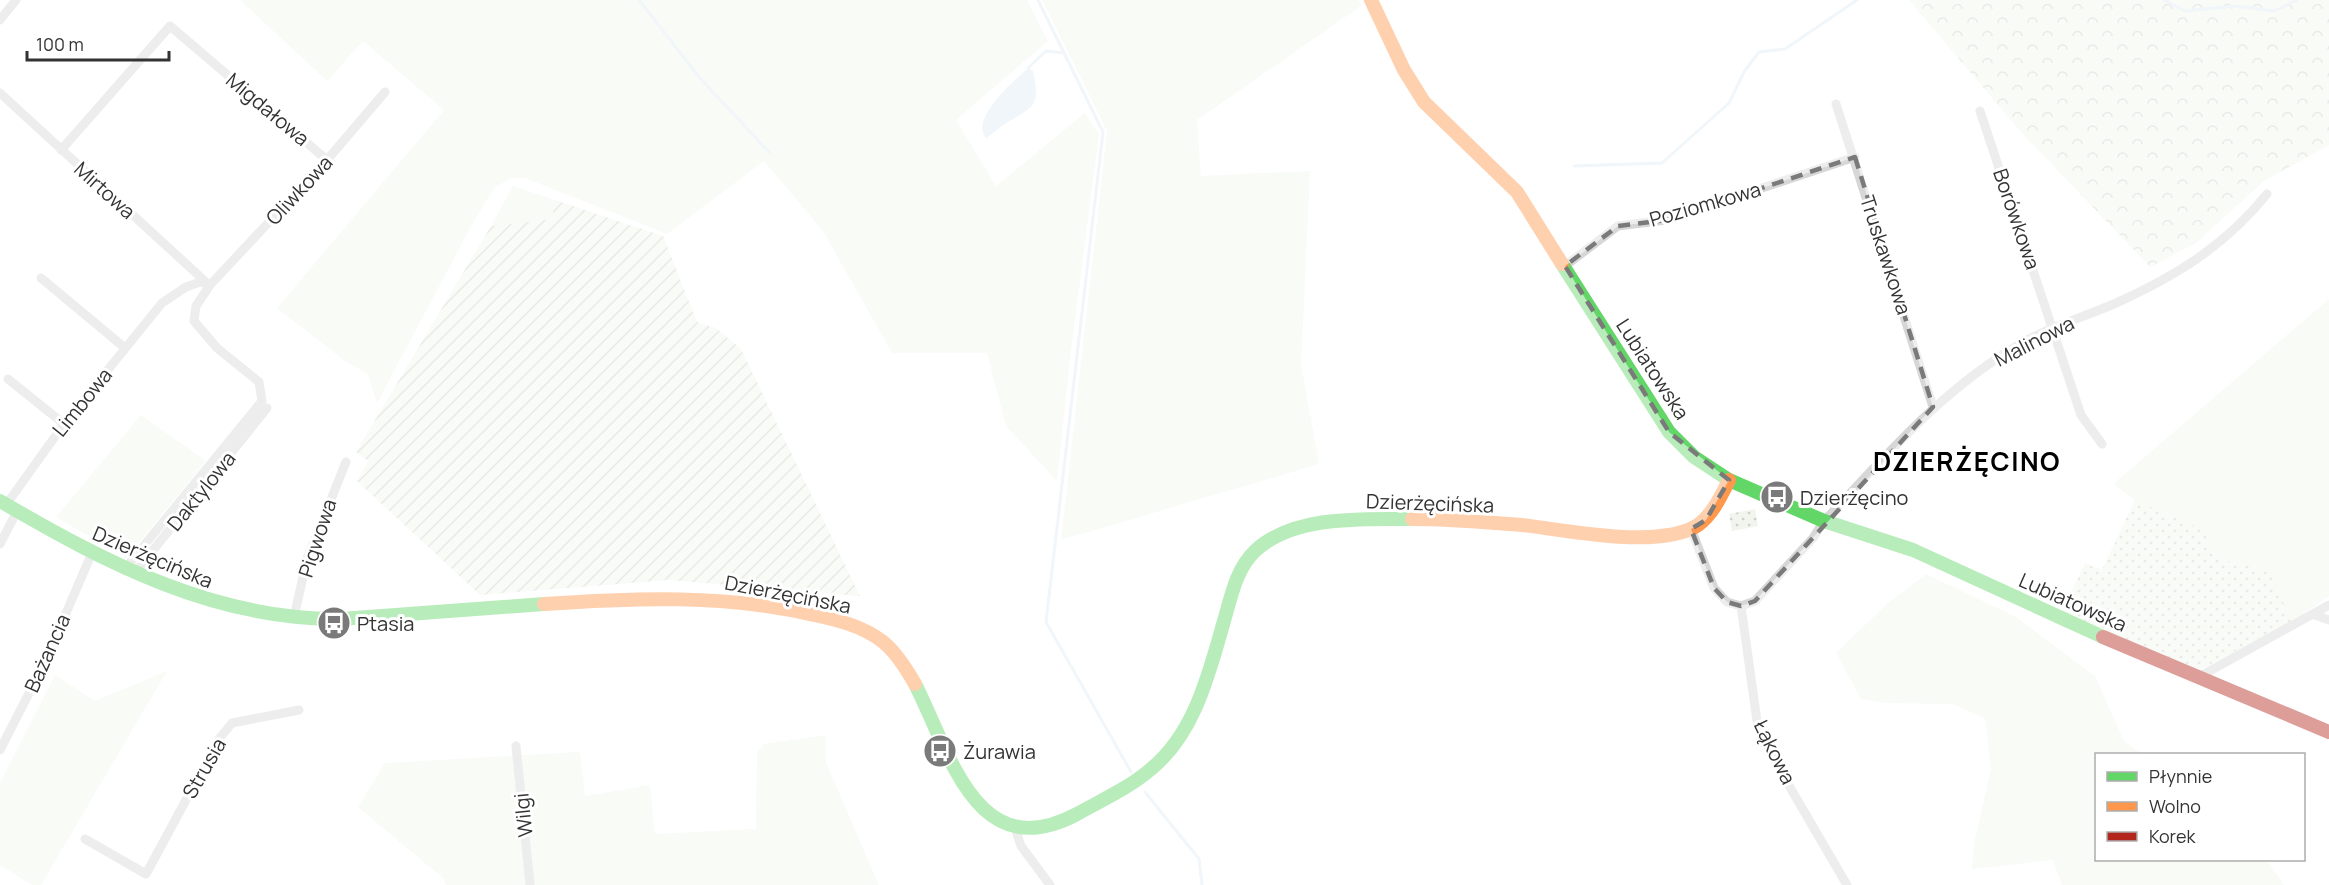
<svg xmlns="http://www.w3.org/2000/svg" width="2329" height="885" font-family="Manrope,sans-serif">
<defs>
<pattern id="forest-crowns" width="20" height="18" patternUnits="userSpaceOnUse" patternTransform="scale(1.5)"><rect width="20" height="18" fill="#f1f5ed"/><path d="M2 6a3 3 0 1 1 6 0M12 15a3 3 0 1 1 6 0" fill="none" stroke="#cfd2cc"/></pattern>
<pattern id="park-dots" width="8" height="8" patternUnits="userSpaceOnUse" patternTransform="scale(1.5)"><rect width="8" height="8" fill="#f1f5ed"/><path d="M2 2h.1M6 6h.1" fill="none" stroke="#cfd2cc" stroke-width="1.8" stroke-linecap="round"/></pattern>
<pattern id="garden-furrows" width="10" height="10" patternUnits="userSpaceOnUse" patternTransform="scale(1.5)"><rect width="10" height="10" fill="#f1f5ed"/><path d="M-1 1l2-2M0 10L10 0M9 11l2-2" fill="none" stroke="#cfd2cc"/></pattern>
</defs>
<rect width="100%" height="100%" fill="#fff"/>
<!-- grass -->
<g fill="#f1f5ed">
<path d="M 240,0 L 1027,0 L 1048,41 L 956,120 L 996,186 L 1085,113 L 1099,134 L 1071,351 L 1057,481 L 1006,426 L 987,353 L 892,353 L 823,231 L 764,161 L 667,234 L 525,178 L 512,178 L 495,187 L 475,219 L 377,403 L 368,374 L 345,361 L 277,308 L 444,110 L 363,41 L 327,81 Z"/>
<path d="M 1042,0 L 1359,0 L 1361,6 L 1197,120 L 1201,176 L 1310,171 L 1301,364 L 1319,464 L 1061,540 L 1107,131 Z"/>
<path d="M 513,186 L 555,200 L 553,219 L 491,226 Z"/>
<path d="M 2329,299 L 2329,596 L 2292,622 L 2261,569 L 2215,558 L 2209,545 L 2177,518 L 2135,500 L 2113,484 Z"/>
<path d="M 141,415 L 206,461 L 126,558 L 56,517 Z"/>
<path d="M 1926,574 L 2016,617 L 2095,676 L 2124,741 L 2142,754 L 2096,754 L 2096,860 L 2267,860 L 2284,885 L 2062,885 L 2053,860 L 1972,869 L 1974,844 L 1991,769 L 1985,718 L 1953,704 L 1885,703 L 1861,699 L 1836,653 L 1889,602 Z"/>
<path d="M 167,671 L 41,885 L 32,885 L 0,865 L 0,783 L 55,675 L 95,701 Z"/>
<path d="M 826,735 L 826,763 L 879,885 L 446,885 L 444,879 L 358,807 L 385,763 L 580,752 L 585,796 L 650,785 L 655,834 L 756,829 L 757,753 L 764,744 Z"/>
</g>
<!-- forest -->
<path fill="url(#forest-crowns)" d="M 1909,0 L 2329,0 L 2329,145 L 2264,181 L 2196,243 L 2150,267 L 2020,131 Z"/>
<!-- park -->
<g fill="url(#park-dots)">
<path d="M 2135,500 L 2201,529 C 2210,538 2208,548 2215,558 L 2261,569 L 2271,575 L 2292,622 L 2203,668 L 2186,668 L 2062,612 L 2085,563 L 2102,570 Z"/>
<path d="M 1755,509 L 1758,526 L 1732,531 L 1729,514 Z"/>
</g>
<!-- garden -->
<path fill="url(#garden-furrows)" d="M 555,200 L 663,236 L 697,322 L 716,328 L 741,349 L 860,596 L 668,580 L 480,595 L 357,481 L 368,461 L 356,452 L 491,226 L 552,219 Z"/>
<!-- water -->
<path fill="#ddebf3" d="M 1028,68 L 1033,71 C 1041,108 1033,106 1005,124 C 998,128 993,134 986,138 C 969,119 1015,80 1028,68 Z"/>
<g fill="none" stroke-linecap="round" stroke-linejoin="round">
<!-- stream -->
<g stroke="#ddebf3" stroke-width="3">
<path d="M 639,0 L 699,77 L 769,152"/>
<path d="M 1038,0 L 1103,132 L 1046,622 L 1131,772"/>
<path d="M 2164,0 L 2185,11 L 2235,6 L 2274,11 L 2297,0"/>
<path d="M 1028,68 L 1046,51 L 1063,53"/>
<path d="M 1574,166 L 1662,163 L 1729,103 L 1744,72 L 1759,52 L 1785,49 L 1857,0"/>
<path d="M 1145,792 L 1199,859 L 1202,885"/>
</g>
<!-- street -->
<g stroke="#d7d7d7" stroke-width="9">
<path d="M 0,20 L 16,0"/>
<path d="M 0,93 L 208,284"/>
<path d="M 1836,104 L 1933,407"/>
<path d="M 1980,111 L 2081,415 L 2102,444"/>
<path d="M 61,150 L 170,26 L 327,160"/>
<path d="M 1565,266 L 1618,226 L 1666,220 L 1855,157"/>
<path d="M 41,278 L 125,348"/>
<path d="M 8,379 L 64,424"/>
<path d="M 6,505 L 64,424 L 162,303 L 186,287 L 200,282 L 210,285"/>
<path d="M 1691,529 L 1714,588 L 1727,602 L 1741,606 L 1755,601 L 1813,538 L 1824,521 C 1886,456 1943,388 2022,343 C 2051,326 2084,317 2114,304 C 2176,276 2225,246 2267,194"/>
<path d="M 0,544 L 17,511"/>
<path d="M 124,570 L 262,401 L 259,382 L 217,348 L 194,321 L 196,306 L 210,285 L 327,160 L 385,92"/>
<path d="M 134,574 L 267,408"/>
<path d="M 1741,606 L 1757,721 L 1770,753 L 1847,885"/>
<path d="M 2315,615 L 2329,620"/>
<path d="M 294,617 L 307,559 L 346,462"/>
<path d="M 2197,678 L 2329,605"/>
<path d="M 516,746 L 530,885"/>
<path d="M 0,750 L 45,662 L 91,555"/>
<path d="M 1015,828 L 1021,846 L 1050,885"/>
<path d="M 85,839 L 146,874 L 219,739 L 232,723 L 299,710"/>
</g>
<!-- fast -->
<g stroke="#63d668" stroke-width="14">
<path d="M 1562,264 L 1669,432 L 1694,457 L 1729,480 L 1824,521 L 1913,550 L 2103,637"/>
<path d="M 0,501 C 106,563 215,620 341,619 L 544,604"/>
<path d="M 915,684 C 950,752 976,868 1077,814 C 1102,800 1129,788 1151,769 C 1195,733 1209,673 1224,621 C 1231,597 1236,569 1255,551 C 1293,515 1363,519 1412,519"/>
</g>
<!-- slow -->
<g stroke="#ff974d" stroke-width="14">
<path d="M 1371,0 L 1404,70 L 1424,102 L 1517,192 L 1562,264"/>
<path d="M 1412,519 C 1449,519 1485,522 1522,525 C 1567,530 1659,550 1698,525 C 1713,514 1721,496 1729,480"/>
<path d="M 544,604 C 634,598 725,594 814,615 C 838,620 862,626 882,641 C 896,652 906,668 915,684"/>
</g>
<!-- jam -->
<path stroke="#b3261e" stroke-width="14" d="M 2103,637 L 2329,732"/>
</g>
<!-- marked area -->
<path d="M0 0H2329V885H0ZM 1855,157 L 1933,407 L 1755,601 L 1741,606 L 1727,602 L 1714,588 L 1691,529 L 1706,520 L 1729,480 L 1669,432 L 1565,266 L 1618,226 L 1666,220 Z" fill="#fff" fill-opacity=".55" fill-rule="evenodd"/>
<path fill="none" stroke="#7a7a7a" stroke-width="4.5" stroke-dasharray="12 8" stroke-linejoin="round" d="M 1855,157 L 1933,407 L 1755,601 L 1741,606 L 1727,602 L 1714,588 L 1691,529 L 1706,520 L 1729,480 L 1669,432 L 1565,266 L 1618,226 L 1666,220 Z"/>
<!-- icons -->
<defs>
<symbol id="bus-disc" viewBox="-11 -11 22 22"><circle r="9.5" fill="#7a7a7a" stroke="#fff"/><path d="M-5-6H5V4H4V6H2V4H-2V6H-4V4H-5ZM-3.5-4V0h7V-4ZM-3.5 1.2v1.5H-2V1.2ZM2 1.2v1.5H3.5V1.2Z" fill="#fff"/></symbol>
</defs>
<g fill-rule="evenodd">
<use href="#bus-disc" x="1758" y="478" width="38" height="38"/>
<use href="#bus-disc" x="315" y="604" width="38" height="38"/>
<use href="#bus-disc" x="921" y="732" width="38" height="38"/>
</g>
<g text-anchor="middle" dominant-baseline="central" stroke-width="6" stroke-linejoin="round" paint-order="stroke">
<!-- street labels -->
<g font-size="20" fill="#333" stroke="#fff">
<text transform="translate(268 109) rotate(40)">Migdałowa</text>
<text transform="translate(105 190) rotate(42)">Mirtowa</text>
<text transform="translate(299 190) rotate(-47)">Oliwkowa</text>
<text transform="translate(1705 204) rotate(-16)">Poziomkowa</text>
<text transform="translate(2017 219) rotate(71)">Borówkowa</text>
<text transform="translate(1886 255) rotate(72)">Truskawkowa</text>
<text transform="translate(2034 341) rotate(-27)">Malinowa</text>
<text transform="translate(1653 369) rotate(57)">Lubiatowska</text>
<text transform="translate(82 402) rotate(-51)">Limbowa</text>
<text transform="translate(201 491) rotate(-51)">Daktylowa</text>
<text transform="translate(1430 503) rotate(2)">Dzierżęcińska</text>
<text transform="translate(317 538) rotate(-72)">Pigwowa</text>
<text transform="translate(153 557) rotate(23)">Dzierżęcińska</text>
<text transform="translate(788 594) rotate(11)">Dzierżęcińska</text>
<text transform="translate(2073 602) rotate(24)">Lubiatowska</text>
<text transform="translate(47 653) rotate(-66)">Bażancia</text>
<text transform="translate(1775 752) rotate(64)">Łąkowa</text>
<text transform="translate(204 768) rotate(-60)">Strusia</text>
<text transform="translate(523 815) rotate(-96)">Wilgi</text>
</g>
<!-- poi labels -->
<g font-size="20" fill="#333" stroke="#fff" text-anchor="start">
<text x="1800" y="497">Dzierżęcino</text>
<text x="357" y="623">Ptasia</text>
<text x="963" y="751">Żurawia</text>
</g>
<!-- district labels -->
<g font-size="26" font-weight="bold" letter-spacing="1.5" fill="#000" stroke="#fff">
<text x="1967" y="461">DZIERŻĘCINO</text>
</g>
</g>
<!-- legend -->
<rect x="2095" y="753" width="210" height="108" fill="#ffffff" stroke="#adadad" stroke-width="1.5"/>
<rect x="2107" y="772" width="30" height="9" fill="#63d668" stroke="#adadad" stroke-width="1.5"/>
<text x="2149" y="783" font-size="18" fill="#333333">Płynnie</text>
<rect x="2107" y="802" width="30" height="9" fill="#ff974d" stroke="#adadad" stroke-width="1.5"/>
<text x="2149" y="813" font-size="18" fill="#333333">Wolno</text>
<rect x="2107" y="832" width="30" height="9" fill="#b3261e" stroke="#adadad" stroke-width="1.5"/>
<text x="2149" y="843" font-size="18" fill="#333333">Korek</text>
<!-- scale -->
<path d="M27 51v9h142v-9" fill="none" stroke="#333333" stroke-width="3"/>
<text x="36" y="51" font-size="18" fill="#333333" stroke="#ffffff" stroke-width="4.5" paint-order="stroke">100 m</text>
</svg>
